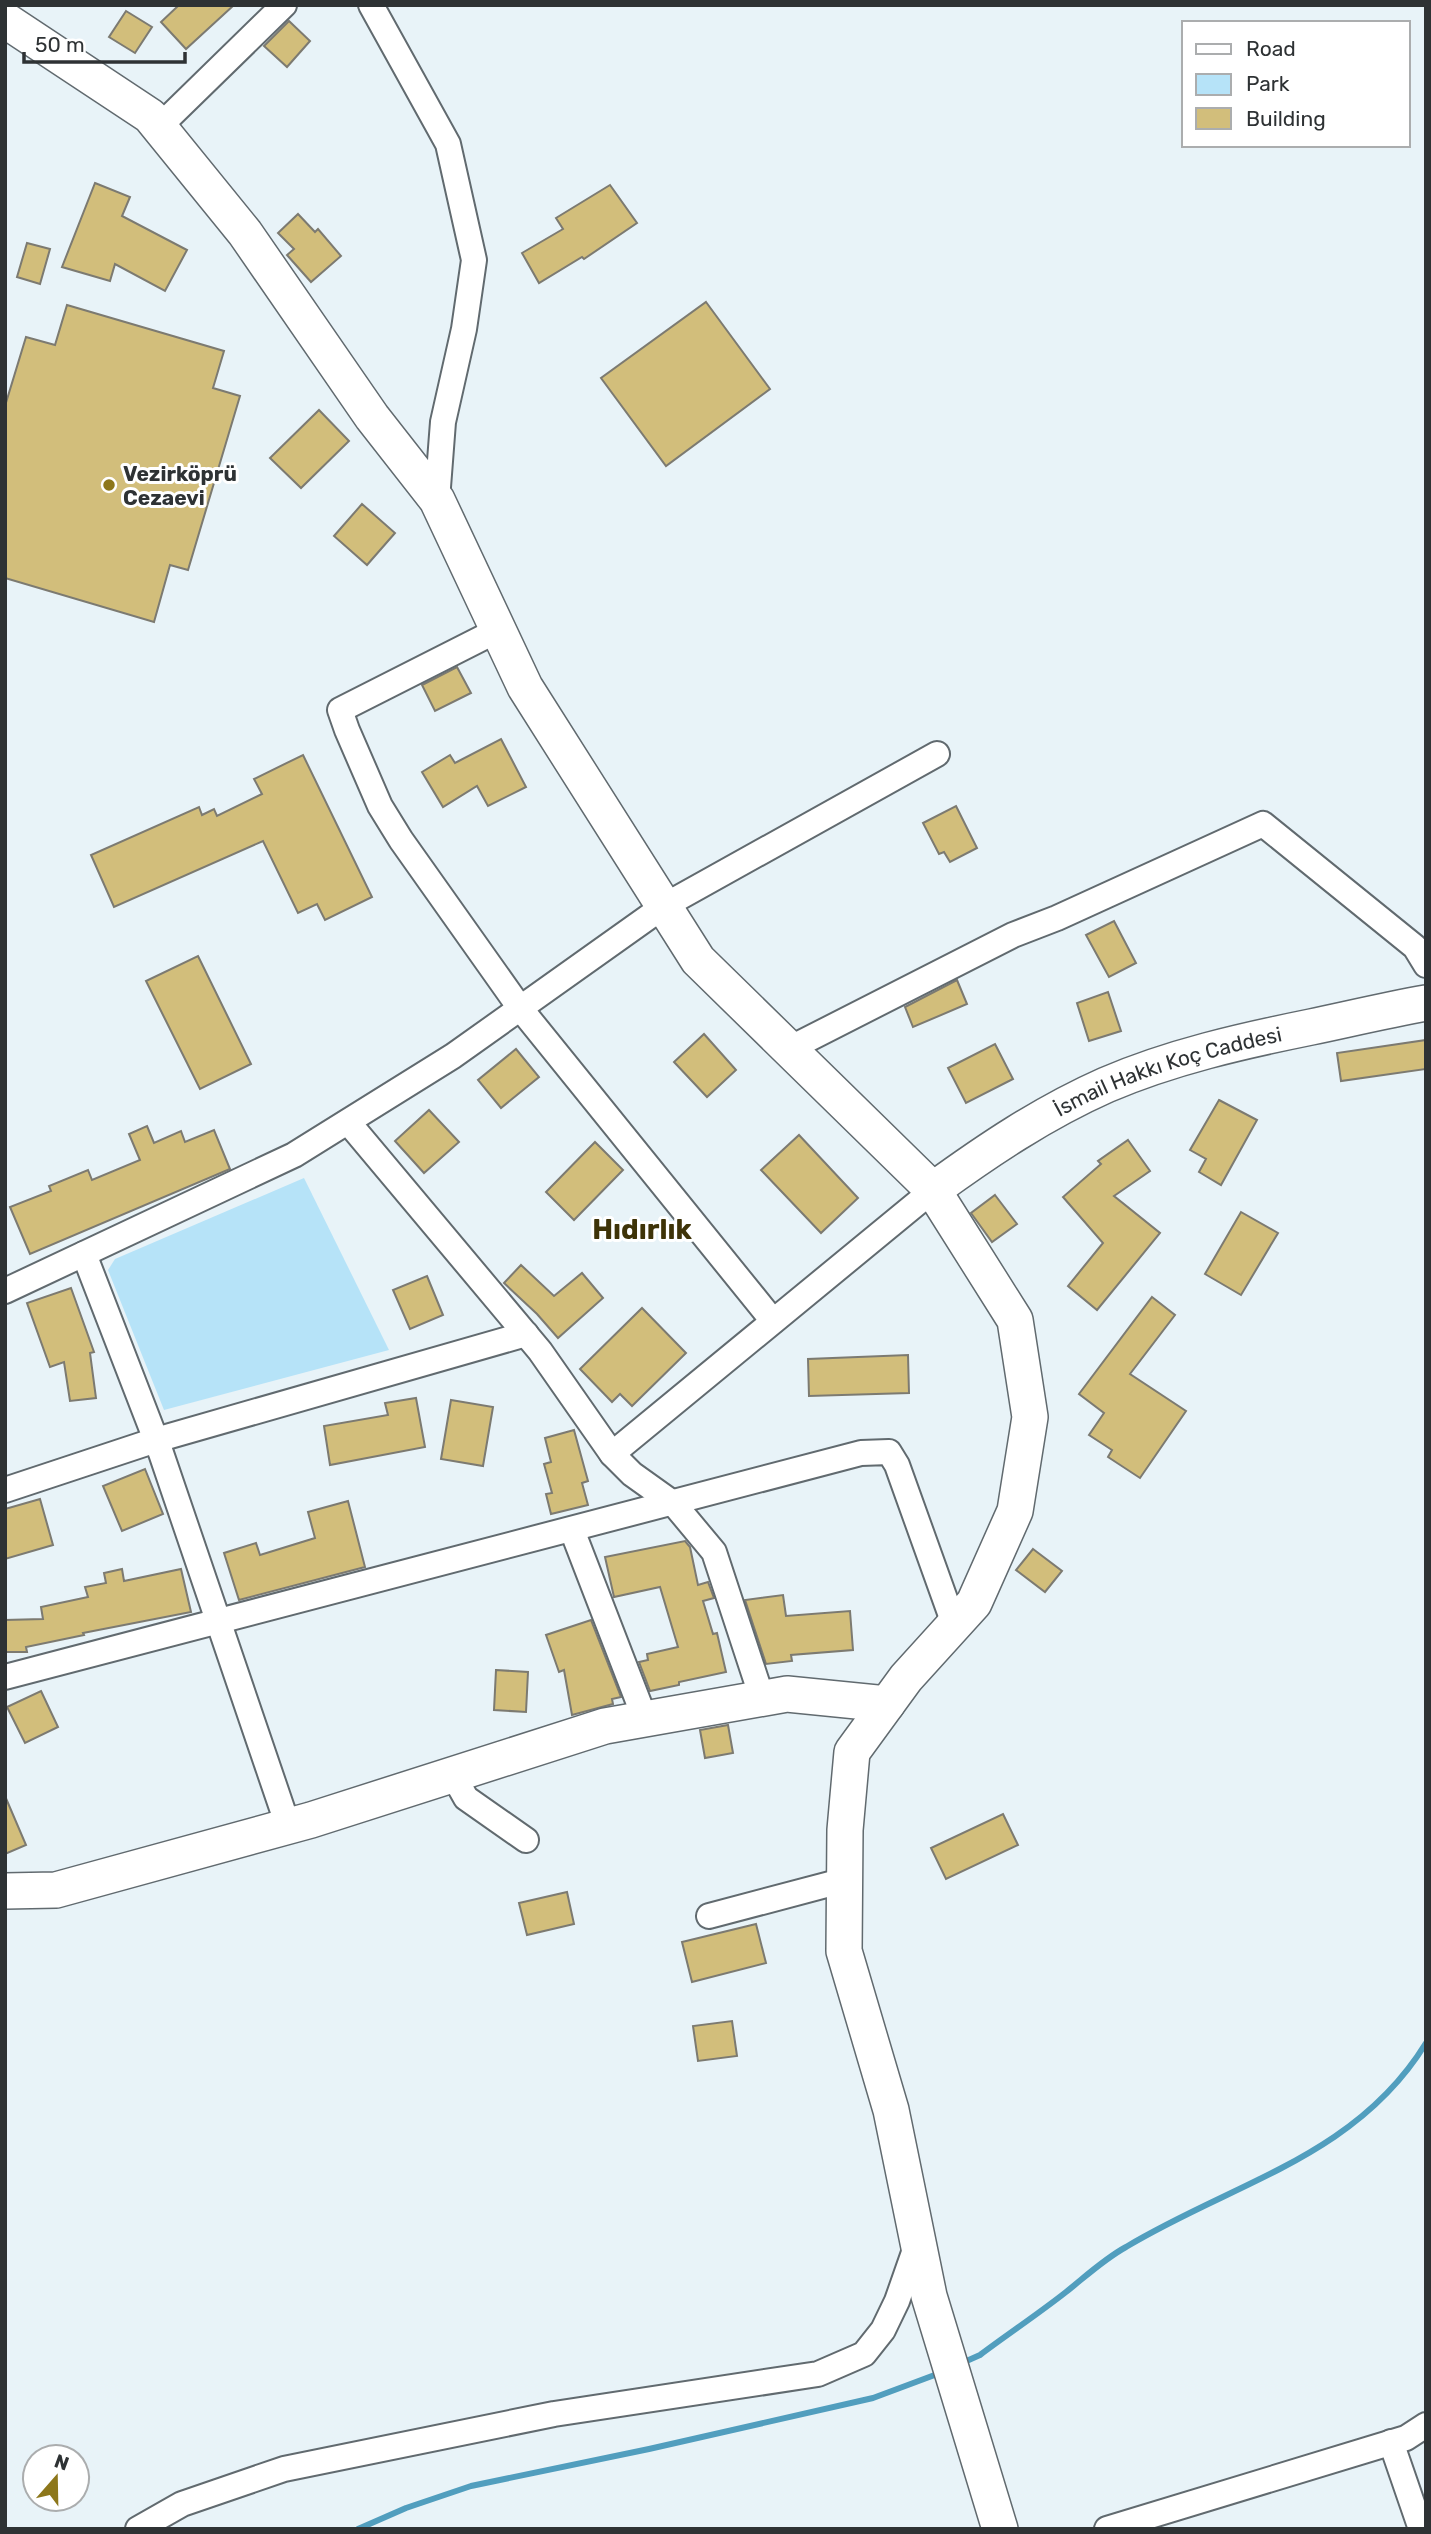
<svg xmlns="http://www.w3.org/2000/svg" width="1431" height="2534" font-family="Rubik,sans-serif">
<rect width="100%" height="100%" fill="#e8f3f8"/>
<!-- green -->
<path fill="#b6e3f8" d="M 304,1178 L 389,1350 L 164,1410 L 108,1270 L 115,1259 Z"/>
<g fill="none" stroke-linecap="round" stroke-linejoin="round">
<!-- stream -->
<g stroke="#519ebe" stroke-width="6">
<path d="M 962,2363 L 980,2355 C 1008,2334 1038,2314 1066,2292 C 1085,2277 1104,2259 1126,2247 C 1234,2182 1356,2157 1426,2043"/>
<path d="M 358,2529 L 406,2508 L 471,2486 L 649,2449 L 873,2398 L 940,2373"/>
</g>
</g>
<!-- building -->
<g fill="#d2be7b" stroke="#7c7a71" stroke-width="2">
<path d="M 179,5 L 234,5 L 186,49 L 161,22 Z"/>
<path d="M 126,11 L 152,27 L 135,53 L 109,37 Z"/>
<path d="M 289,21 L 310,41 L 287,67 L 264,46 Z"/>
<path d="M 95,183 L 130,197 L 122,216 L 187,250 L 165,291 L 115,264 L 110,281 L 62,267 Z"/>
<path d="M 610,185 L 637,223 L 584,259 L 582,257 L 539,283 L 522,253 L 563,229 L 556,218 Z"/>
<path d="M 298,214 L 315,232 L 318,229 L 341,256 L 311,282 L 287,255 L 294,249 L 278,233 Z"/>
<path d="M 27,243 L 50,249 L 40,284 L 17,277 Z"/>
<path d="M 706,302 L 770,389 L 666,466 L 601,378 Z"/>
<path d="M 67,305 L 224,351 L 213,388 L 240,396 L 188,570 L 170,565 L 154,622 L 5,578 L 5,406 L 26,337 L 55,345 Z"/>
<path d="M 319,410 L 349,441 L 301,488 L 270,458 Z"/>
<path d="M 362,504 L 395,533 L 367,565 L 334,536 Z"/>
<path d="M 457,667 L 471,693 L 435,711 L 422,685 Z"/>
<path d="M 501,739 L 526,787 L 488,806 L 477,786 L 443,807 L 422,772 L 450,755 L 455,763 Z"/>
<path d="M 303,755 L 372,897 L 325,920 L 317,904 L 298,913 L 263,841 L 114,907 L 91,855 L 199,807 L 202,815 L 214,809 L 217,816 L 262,794 L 254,779 Z"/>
<path d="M 956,806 L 977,848 L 950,862 L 944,852 L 939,854 L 923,823 Z"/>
<path d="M 1114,921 L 1136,963 L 1109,977 L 1086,935 Z"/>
<path d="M 198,956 L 251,1064 L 200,1089 L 146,981 Z"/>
<path d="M 957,980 L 967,1004 L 913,1027 L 905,1007 Z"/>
<path d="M 1108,992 L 1121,1031 L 1089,1041 L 1077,1003 Z"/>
<path d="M 704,1034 L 736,1070 L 707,1097 L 674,1062 Z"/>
<path d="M 1426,1040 L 1426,1069 L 1341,1081 L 1337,1053 Z"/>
<path d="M 995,1044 L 1013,1079 L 966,1103 L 948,1068 Z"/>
<path d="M 516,1049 L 539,1077 L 501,1108 L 478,1080 Z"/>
<path d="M 1219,1100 L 1257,1120 L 1221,1185 L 1199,1172 L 1206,1159 L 1190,1150 Z"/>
<path d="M 429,1110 L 459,1142 L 424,1173 L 395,1141 Z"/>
<path d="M 147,1126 L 154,1143 L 181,1131 L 185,1142 L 214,1130 L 230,1169 L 30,1254 L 10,1207 L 51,1191 L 49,1186 L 88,1170 L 92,1180 L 140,1160 L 129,1134 Z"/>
<path d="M 799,1135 L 858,1198 L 821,1233 L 761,1170 Z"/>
<path d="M 1128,1140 L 1150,1171 L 1114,1196 L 1160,1233 L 1097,1310 L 1068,1286 L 1103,1243 L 1063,1197 L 1101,1164 L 1098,1161 Z"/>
<path d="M 595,1142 L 623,1170 L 574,1220 L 546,1192 Z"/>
<path d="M 995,1195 L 1017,1224 L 992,1242 L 971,1213 Z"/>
<path d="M 1241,1212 L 1278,1233 L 1241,1295 L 1205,1274 Z"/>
<path d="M 521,1265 L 554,1296 L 582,1273 L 603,1298 L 558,1338 L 537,1314 L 504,1283 Z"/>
<path d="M 427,1276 L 443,1315 L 410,1329 L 393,1290 Z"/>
<path d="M 71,1288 L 94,1352 L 90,1353 L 96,1398 L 70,1401 L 64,1362 L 50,1367 L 27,1303 Z"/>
<path d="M 1152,1297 L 1175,1315 L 1130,1374 L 1186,1411 L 1140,1478 L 1108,1457 L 1112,1450 L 1089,1435 L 1104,1413 L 1079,1394 Z"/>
<path d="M 642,1308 L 686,1353 L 632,1406 L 620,1394 L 612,1402 L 580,1369 Z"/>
<path d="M 908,1355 L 909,1393 L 809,1396 L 808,1359 Z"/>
<path d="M 416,1398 L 425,1447 L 330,1465 L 324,1426 L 388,1415 L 385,1403 Z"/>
<path d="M 451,1400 L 493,1407 L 483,1466 L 441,1459 Z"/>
<path d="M 574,1430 L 588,1481 L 582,1483 L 588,1505 L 551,1514 L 546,1494 L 552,1493 L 544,1464 L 551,1462 L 545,1438 Z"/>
<path d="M 145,1469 L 163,1514 L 122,1531 L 103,1486 Z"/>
<path d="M 40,1499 L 53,1545 L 5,1559 L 5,1509 Z"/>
<path d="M 348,1501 L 365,1567 L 239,1600 L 224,1553 L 256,1543 L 260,1555 L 315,1538 L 308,1512 Z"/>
<path d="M 685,1541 L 690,1547 L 698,1585 L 708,1582 L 714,1598 L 703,1601 L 713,1634 L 717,1633 L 726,1672 L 679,1682 L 679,1685 L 650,1691 L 639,1662 L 648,1660 L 647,1654 L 678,1647 L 660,1587 L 614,1597 L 605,1557 Z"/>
<path d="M 1033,1549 L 1062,1571 L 1045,1592 L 1016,1570 Z"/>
<path d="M 122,1569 L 124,1581 L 181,1569 L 191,1612 L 83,1633 L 84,1635 L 26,1647 L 27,1652 L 5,1652 L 5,1620 L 43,1619 L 41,1607 L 88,1597 L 85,1587 L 106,1583 L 104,1573 Z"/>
<path d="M 783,1595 L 786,1616 L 850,1611 L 853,1650 L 791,1655 L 792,1661 L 766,1664 L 745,1600 Z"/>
<path d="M 591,1620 L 621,1697 L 612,1699 L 613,1704 L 572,1715 L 564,1670 L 559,1672 L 546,1635 Z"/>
<path d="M 496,1670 L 528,1672 L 526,1712 L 494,1710 Z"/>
<path d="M 41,1691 L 58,1727 L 25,1743 L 7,1707 Z"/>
<path d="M 728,1725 L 733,1753 L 705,1758 L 700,1730 Z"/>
<path d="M 5,1796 L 26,1845 L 5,1854 Z"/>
<path d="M 1003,1814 L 1018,1845 L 946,1879 L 931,1848 Z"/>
<path d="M 567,1892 L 574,1924 L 527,1935 L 519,1903 Z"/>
<path d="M 756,1924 L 766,1963 L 692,1982 L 682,1942 Z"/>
<path d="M 732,2021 L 737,2056 L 698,2061 L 693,2026 Z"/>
</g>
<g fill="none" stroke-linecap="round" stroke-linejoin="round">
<defs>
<g id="street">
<path d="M 371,5 L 448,144 L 474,260 L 464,329 L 443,422 L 437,500"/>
<path d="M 159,127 L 284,5"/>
<path d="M 498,630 L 340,710 L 347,730 L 380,806 L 401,840 L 520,1008 L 773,1321"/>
<path d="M 787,1050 L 1013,935 L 1057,918 L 1263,824 L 1415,947 L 1426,965"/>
<path d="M 348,1122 L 540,1351 L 612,1454 L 632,1474 L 674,1504 L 714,1552 L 762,1698"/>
<path d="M 84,1254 L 161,1453 L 288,1826"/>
<path d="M 5,1291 L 294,1155 L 453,1056 L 664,906 L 937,754"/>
<path d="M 612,1454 L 933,1190"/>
<path d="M 5,1490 L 156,1440 L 526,1334"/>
<path d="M 572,1530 L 645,1719"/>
<path d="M 5,1677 L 861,1453 L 889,1452 L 897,1465 L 954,1624"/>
<path d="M 453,1775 L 466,1798 L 526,1840"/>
<path d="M 709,1916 L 845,1880"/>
<path d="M 1391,2442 L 1421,2529"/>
<path d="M 138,2529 L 182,2504 L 284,2469 L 554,2414 L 818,2374 L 864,2354 L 883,2330 L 897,2301 L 917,2244"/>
<path d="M 1107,2529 L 1406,2438 L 1426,2425"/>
</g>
<g id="secondary">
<path d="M 5,20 L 150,116 L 245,233 L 372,417 L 437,500 L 525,687 L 698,960 L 933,1190 L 1015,1320 L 1030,1417 L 1015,1511 L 974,1603 L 906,1678 L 852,1752 L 845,1830 L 844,1951 L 891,2110 L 929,2296 L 1000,2529"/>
<path id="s1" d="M 933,1190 C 988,1150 1043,1113 1106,1085 C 1171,1057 1242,1041 1311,1027 C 1349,1019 1387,1010 1426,1003"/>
<path d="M 5,1891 L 56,1890 L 311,1820 L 605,1726 L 787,1694 L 887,1704"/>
</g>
</defs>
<!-- street casing -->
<use href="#street" stroke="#616a6f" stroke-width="28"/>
<!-- secondary casing -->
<use href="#secondary" stroke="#616a6f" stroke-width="38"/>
<!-- street -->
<use href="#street" stroke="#fff" stroke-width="24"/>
<!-- secondary -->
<use href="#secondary" stroke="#fff" stroke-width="35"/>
</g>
<!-- markers -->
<circle fill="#8d771b" stroke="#fff" stroke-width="2.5" cx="109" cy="485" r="7"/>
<g text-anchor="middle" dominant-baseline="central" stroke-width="6" stroke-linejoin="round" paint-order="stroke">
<!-- poi labels -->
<g font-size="21" font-weight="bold" fill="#2e3234" stroke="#fff" text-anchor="start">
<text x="123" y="473">Vezirköprü<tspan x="123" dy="24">Cezaevi</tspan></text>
</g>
<!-- street labels -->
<g font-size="21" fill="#2e3234" stroke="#fff">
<text stroke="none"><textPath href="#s1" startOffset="266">İsmail Hakkı Koç Caddesi</textPath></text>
</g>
<!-- district labels -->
<g font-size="28" font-weight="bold" fill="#3e3308" stroke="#fff">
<text x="642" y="1229">Hıdırlık</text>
</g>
</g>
<!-- border -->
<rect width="1431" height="2534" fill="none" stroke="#2e3234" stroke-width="14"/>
<!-- legend -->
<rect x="1182" y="21" width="228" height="126" fill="#ffffff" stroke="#abadae" stroke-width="2"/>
<rect x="1196" y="44" width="35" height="10" fill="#ffffff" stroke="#abadae" stroke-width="2"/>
<text x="1246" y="56" font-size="21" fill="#2e3234">Road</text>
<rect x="1196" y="74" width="35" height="21" fill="#b6e3f8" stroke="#abadae" stroke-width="2"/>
<text x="1246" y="91" font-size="21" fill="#2e3234">Park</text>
<rect x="1196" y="108" width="35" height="21" fill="#d2be7b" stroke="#abadae" stroke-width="2"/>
<text x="1246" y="126" font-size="21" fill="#2e3234">Building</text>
<!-- north arrow -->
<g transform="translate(56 2478) rotate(20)"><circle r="33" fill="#ffffff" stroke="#abadae" stroke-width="2"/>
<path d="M0-5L12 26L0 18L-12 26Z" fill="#8d771b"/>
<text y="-10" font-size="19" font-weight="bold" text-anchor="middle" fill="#2e3234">N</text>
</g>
<!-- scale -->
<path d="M24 52v10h161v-10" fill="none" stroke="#2e3234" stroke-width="3.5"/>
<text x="35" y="52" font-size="21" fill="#2e3234" stroke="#ffffff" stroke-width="5" paint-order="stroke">50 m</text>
</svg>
